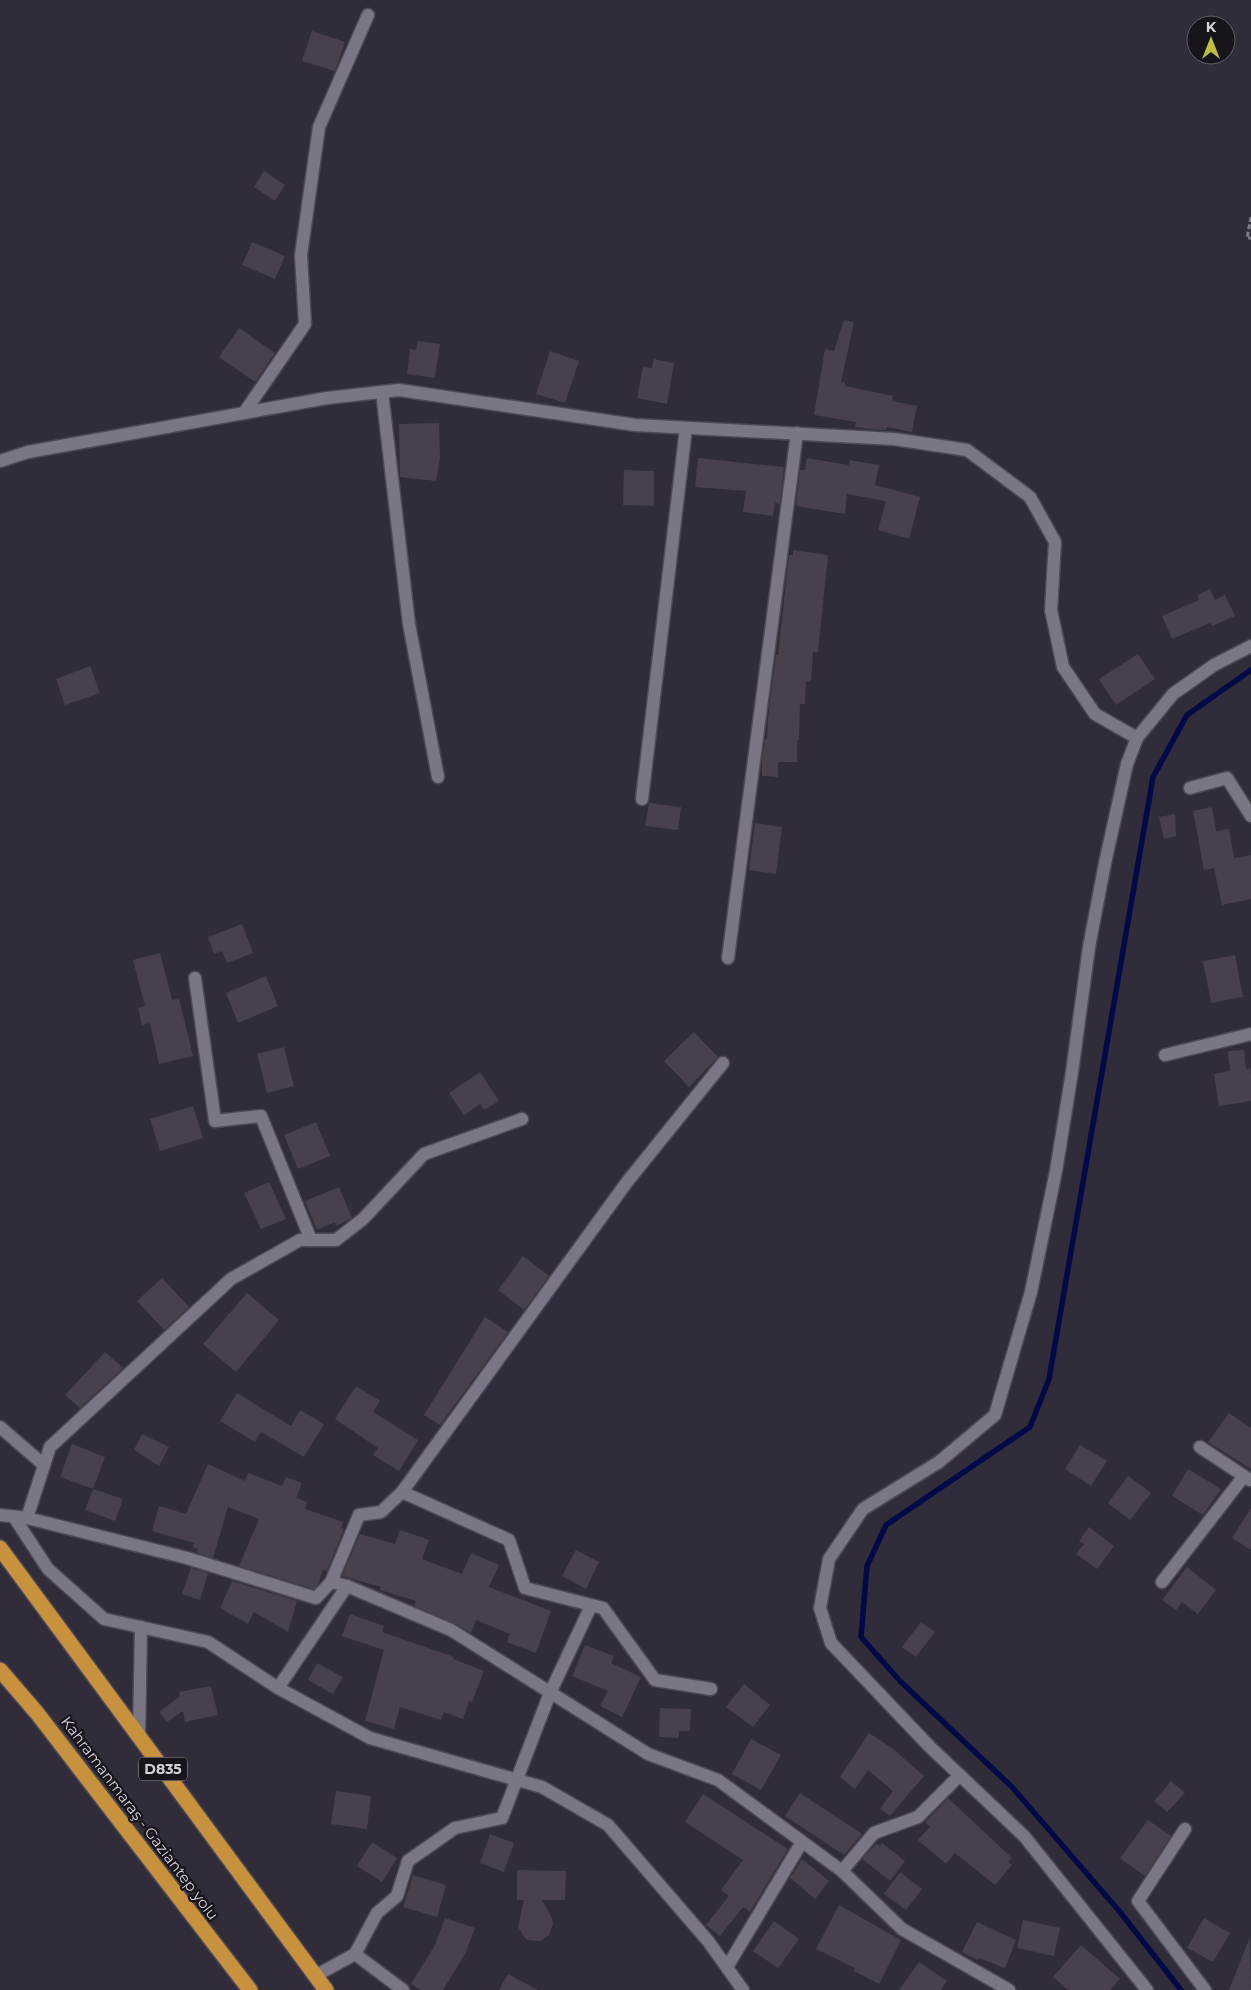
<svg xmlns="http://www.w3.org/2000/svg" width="1251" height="1990" font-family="Montserrat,sans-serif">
<rect width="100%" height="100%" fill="#302c39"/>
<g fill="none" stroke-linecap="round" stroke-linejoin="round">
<!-- stream -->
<path stroke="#010a47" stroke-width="5.5" d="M 1181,1990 L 1120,1912 L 1012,1787 L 900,1681 L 861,1637 L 867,1566 L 886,1525 L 1030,1427 L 1049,1379 L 1153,777 L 1187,715 L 1251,670"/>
</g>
<!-- building -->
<g fill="#48404d">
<path d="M 312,31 L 345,42 L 335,71 L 302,61 Z"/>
<path d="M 264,171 L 285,185 L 275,201 L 254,187 Z"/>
<path d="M 252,242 L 285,256 L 275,279 L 242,265 Z"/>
<path d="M 844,320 L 854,322 L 841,382 L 845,382 L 845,386 L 893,396 L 892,401 L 917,406 L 912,432 L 887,427 L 886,430 L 868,429 L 855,427 L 856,422 L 814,415 L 825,349 L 834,351 Z"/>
<path d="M 239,328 L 275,353 L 255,382 L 219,357 Z"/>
<path d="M 418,341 L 440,344 L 435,378 L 407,374 L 410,349 L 416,350 Z"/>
<path d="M 550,351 L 579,361 L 565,403 L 536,394 Z"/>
<path d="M 654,359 L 674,363 L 667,404 L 637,398 L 643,367 L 652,368 Z"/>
<path d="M 439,423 L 440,457 L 436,481 L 400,477 L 399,424 Z"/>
<path d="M 698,458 L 784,467 L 780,504 L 775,503 L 773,516 L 743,512 L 746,491 L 695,487 Z"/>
<path d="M 807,458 L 849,465 L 850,460 L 879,465 L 875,485 L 920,497 L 909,539 L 878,530 L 886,501 L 847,494 L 845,514 L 796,506 L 800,470 L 805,470 Z"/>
<path d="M 624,470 L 654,471 L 654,506 L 623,505 Z"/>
<path d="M 793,550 L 828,555 L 818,652 L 813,652 L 811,682 L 806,681 L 805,704 L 800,704 L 799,740 L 797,740 L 797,762 L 778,762 L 778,777 L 762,776 L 762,760 L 765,739 L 767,739 L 768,717 L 776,655 L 778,655 L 789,555 L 793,555 Z"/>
<path d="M 1210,589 L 1215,600 L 1225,595 L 1235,616 L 1212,626 L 1210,623 L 1172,639 L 1162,616 L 1199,600 L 1197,595 Z"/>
<path d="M 1138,654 L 1155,679 L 1116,705 L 1099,679 Z"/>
<path d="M 90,666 L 100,693 L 65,705 L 56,679 Z"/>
<path d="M 649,803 L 681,807 L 678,830 L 645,826 Z"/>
<path d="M 1212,807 L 1216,831 L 1229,829 L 1234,858 L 1251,855 L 1251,899 L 1222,905 L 1214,868 L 1204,870 L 1193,811 Z"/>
<path d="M 1175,814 L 1176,836 L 1164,839 L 1159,817 Z"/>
<path d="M 755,823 L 782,827 L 776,874 L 749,870 Z"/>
<path d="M 242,924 L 253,953 L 227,963 L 222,951 L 214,954 L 208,937 Z"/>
<path d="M 160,953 L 172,1000 L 179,998 L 193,1056 L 159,1064 L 150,1023 L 142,1025 L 138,1008 L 145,1006 L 133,960 Z"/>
<path d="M 1235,955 L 1243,997 L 1211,1003 L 1203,961 Z"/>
<path d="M 266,976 L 278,1006 L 238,1023 L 226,993 Z"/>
<path d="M 694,1032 L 718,1057 L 689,1087 L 664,1061 Z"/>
<path d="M 284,1047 L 294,1086 L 267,1093 L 257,1054 Z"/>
<path d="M 1244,1050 L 1246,1069 L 1250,1068 L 1251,1075 L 1251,1101 L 1219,1106 L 1214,1074 L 1230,1071 L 1228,1051 Z"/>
<path d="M 480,1072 L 499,1101 L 484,1110 L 480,1104 L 464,1115 L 449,1093 Z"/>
<path d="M 193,1106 L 203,1138 L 160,1151 L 150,1119 Z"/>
<path d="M 316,1122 L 330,1156 L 298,1169 L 284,1135 Z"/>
<path d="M 269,1182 L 286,1219 L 261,1229 L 244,1193 Z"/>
<path d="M 339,1187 L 352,1218 L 336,1226 L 335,1222 L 317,1230 L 305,1201 Z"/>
<path d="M 523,1256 L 549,1276 L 524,1310 L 498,1290 Z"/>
<path d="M 162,1278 L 189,1307 L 164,1330 L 137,1301 Z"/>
<path d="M 247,1293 L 279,1320 L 236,1372 L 203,1344 Z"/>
<path d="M 485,1317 L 508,1332 L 440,1425 L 424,1415 Z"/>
<path d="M 105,1352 L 123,1368 L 80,1408 L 65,1395 Z"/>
<path d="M 356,1386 L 380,1401 L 373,1412 L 418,1440 L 399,1471 L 373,1455 L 378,1448 L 335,1419 Z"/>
<path d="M 237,1393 L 291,1426 L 300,1410 L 324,1424 L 304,1457 L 261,1432 L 255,1442 L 220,1421 Z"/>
<path d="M 1229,1413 L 1251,1428 L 1251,1469 L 1208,1442 Z"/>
<path d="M 142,1434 L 169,1447 L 159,1466 L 134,1450 Z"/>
<path d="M 72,1444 L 105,1457 L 93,1489 L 60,1477 Z"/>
<path d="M 1080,1445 L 1107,1461 L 1091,1486 L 1065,1469 Z"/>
<path d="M 208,1464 L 245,1481 L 248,1473 L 282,1486 L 286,1477 L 302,1483 L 296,1498 L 307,1502 L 305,1509 L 343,1522 L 341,1528 L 344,1529 L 327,1571 L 323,1570 L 318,1584 L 314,1589 L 239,1566 L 259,1519 L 228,1507 L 213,1558 L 197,1553 L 198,1549 L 193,1547 L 194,1543 L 152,1531 L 159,1506 L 186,1514 Z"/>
<path d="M 1188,1469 L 1221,1489 L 1203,1515 L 1172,1496 Z"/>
<path d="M 1128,1476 L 1151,1493 L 1130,1520 L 1108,1503 Z"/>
<path d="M 93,1489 L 123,1499 L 115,1521 L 85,1510 Z"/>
<path d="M 1251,1508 L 1251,1550 L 1232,1538 Z"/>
<path d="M 1089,1527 L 1114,1546 L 1097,1569 L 1076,1554 L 1084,1544 L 1079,1541 Z"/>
<path d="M 400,1530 L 429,1540 L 422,1559 L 462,1574 L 471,1553 L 499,1565 L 489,1587 L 551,1611 L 536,1653 L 507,1642 L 510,1634 L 476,1620 L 471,1633 L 454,1623 L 414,1606 L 416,1601 L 380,1590 L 381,1587 L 342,1576 L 360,1534 L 395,1544 Z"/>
<path d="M 576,1550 L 599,1562 L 586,1589 L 562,1576 Z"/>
<path d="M 1187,1567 L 1216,1590 L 1198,1614 L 1182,1602 L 1176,1610 L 1162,1600 Z"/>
<path d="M 191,1568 L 208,1573 L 200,1600 L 182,1594 Z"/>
<path d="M 232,1581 L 297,1601 L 288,1632 L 254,1612 L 248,1624 L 220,1608 Z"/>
<path d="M 350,1614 L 384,1626 L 382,1632 L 454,1657 L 453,1659 L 484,1671 L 472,1702 L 469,1701 L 463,1719 L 444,1712 L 441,1720 L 400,1707 L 394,1729 L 365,1721 L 384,1650 L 342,1636 Z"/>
<path d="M 921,1622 L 935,1632 L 916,1657 L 902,1647 Z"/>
<path d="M 585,1645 L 614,1656 L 611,1663 L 641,1677 L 622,1717 L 600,1706 L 608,1691 L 572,1676 Z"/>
<path d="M 317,1663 L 343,1677 L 333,1694 L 308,1680 Z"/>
<path d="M 744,1684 L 770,1705 L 753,1727 L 726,1707 Z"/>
<path d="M 211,1686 L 218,1715 L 185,1722 L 183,1711 L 167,1722 L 159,1712 L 180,1696 L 179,1692 Z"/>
<path d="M 660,1708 L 691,1709 L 690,1731 L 679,1731 L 679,1738 L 659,1737 Z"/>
<path d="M 869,1733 L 892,1748 L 924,1776 L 890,1816 L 880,1809 L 893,1791 L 868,1770 L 855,1789 L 840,1777 Z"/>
<path d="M 751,1739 L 781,1755 L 761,1790 L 732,1774 Z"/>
<path d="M 1171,1781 L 1185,1793 L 1167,1812 L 1154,1801 Z"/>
<path d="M 336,1791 L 371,1796 L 367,1829 L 331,1824 Z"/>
<path d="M 800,1793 L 862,1834 L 844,1855 L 785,1816 Z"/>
<path d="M 703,1794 L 788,1849 L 750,1912 L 743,1907 L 720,1936 L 706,1925 L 729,1896 L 721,1890 L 743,1860 L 685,1822 Z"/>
<path d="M 948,1798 L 1012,1858 L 1008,1862 L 1012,1865 L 995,1885 L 955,1853 L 946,1864 L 918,1840 L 930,1827 L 925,1822 Z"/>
<path d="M 1148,1820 L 1171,1836 L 1145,1876 L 1120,1858 Z"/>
<path d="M 490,1834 L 514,1843 L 504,1872 L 480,1863 Z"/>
<path d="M 372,1842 L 397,1858 L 382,1882 L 357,1866 Z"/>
<path d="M 882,1843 L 905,1861 L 890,1881 L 862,1859 L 876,1844 L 880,1846 Z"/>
<path d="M 802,1859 L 829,1881 L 815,1899 L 790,1878 Z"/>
<path d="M 517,1870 L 566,1871 L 565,1900 L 542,1900 L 552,1918 L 553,1924 L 549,1935 L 540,1941 L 528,1940 L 524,1937 L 518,1927 L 524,1900 L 517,1900 Z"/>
<path d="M 900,1872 L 922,1889 L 906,1910 L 884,1894 Z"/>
<path d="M 413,1875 L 446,1885 L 437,1917 L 403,1907 Z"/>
<path d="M 839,1905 L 901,1940 L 879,1984 L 854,1971 L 855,1968 L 816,1949 Z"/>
<path d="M 445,1918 L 475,1928 L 466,1952 L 443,1990 L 420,1990 L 411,1984 L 435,1945 Z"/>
<path d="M 1204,1918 L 1230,1933 L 1213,1962 L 1187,1948 Z"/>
<path d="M 1023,1920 L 1060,1928 L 1054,1956 L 1017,1948 Z"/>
<path d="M 774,1921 L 799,1939 L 778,1968 L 753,1951 Z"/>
<path d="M 977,1922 L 1016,1940 L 1005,1968 L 979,1958 L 978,1960 L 962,1952 Z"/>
<path d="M 1250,1937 L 1251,1990 L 1229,1990 Z"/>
<path d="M 1081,1945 L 1120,1979 L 1110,1990 L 1068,1990 L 1053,1977 Z"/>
<path d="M 919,1962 L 947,1981 L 941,1990 L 899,1990 Z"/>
<path d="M 508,1974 L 538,1990 L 499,1990 Z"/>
</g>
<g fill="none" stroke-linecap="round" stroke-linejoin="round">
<defs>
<g id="street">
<path d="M 382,392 L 409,624 L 438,777"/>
<path d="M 244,413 L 305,324 L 301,255 L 319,127 L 368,15"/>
<path d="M 0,461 L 28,452 L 327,398 L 399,390 L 635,425 L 894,439 L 967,450 L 1030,497 L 1055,542 L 1051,610 L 1063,667 L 1095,714 L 1137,738 L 1127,764 L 1105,863 L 1089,947 L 1072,1072 L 1056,1171 L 1031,1292 L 995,1415 L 939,1462 L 863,1509 L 829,1559 L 820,1608 L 831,1643 L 930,1747 L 1024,1836 L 1147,1990"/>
<path d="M 1190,788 L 1227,778 L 1251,816"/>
<path d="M 642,799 L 686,428"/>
<path d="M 728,958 L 797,433"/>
<path d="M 195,978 L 215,1121 L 261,1116 L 311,1240"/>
<path d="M 1165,1055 L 1251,1034"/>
<path d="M 0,1427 L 44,1465"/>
<path d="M 1200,1447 L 1250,1480"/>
<path d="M 402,1492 L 509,1540 L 525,1588 L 603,1608 L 655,1680 L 711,1689"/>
<path d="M 0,1515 L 27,1518 L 187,1558 L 316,1598 L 331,1582 L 347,1586 L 451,1630 L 648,1754 L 718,1780 L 842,1871 L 902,1929 L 1009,1990"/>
<path d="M 14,1517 L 48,1569 L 104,1619 L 208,1642 L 278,1688 L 370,1738 L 542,1787 L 608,1825 L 708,1941 L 743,1990"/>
<path d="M 27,1518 L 50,1447 L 231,1279 L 300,1240 L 336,1240 L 363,1219 L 424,1154 L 522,1119"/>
<path d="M 331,1582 L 359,1515 L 381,1512 L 402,1492 L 627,1182 L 723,1063"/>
<path d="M 1162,1582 L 1244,1476"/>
<path d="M 278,1688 L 347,1586"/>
<path d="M 139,1737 L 141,1627"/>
<path d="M 1185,1829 L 1138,1901 L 1205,1990"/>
<path d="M 842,1871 L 874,1833 L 918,1817 L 960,1775"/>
<path d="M 727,1967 L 802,1842"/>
<path d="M 315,1976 L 355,1954"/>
<path d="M 403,1990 L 355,1954 L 377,1913 L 397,1896 L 408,1861 L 455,1828 L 502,1818 L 550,1693 L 591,1606"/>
</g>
<path id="secondary" d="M 1137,738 L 1173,694 L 1214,665 L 1251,646"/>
<g id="highway">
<path d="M 0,1548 L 326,1990"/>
<path d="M 0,1670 L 37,1713 L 250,1990"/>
</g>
</defs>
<!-- street casing -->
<use href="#street" stroke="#4d4954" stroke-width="15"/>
<!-- secondary casing -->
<use href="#secondary" stroke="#4d4954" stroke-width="15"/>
<!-- highway casing -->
<use href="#highway" stroke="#4d4954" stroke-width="18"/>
<!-- path -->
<path stroke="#817d88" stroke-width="3" stroke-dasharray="5 2.5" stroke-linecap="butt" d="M 1251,217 L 1247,238 L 1251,238"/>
<!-- street -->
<use href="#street" stroke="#7b7686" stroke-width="12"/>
<!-- secondary -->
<use href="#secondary" stroke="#7b7686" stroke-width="12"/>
<!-- highway -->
<use href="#highway" stroke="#c8913d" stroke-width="15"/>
</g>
<g text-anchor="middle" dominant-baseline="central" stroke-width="4.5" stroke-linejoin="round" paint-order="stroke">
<!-- shield labels -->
<rect fill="#17151b" stroke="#9c99a1" stroke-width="1" x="139" y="1757.5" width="48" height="23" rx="4"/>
<g font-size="14" font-weight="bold" fill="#d5d2db">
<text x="163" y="1769">D835</text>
</g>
<!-- street labels -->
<g font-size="15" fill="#d5d2db" stroke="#17151b">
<text transform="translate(140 1818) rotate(53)">Kahramanmaraş - Gaziantep yolu</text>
</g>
</g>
<!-- north arrow -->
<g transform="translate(1211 40)"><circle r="24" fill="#17151b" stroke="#636168"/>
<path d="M0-4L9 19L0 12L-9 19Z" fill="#c0be41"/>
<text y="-8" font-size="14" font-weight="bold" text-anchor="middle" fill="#d5d2db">K</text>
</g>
</svg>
